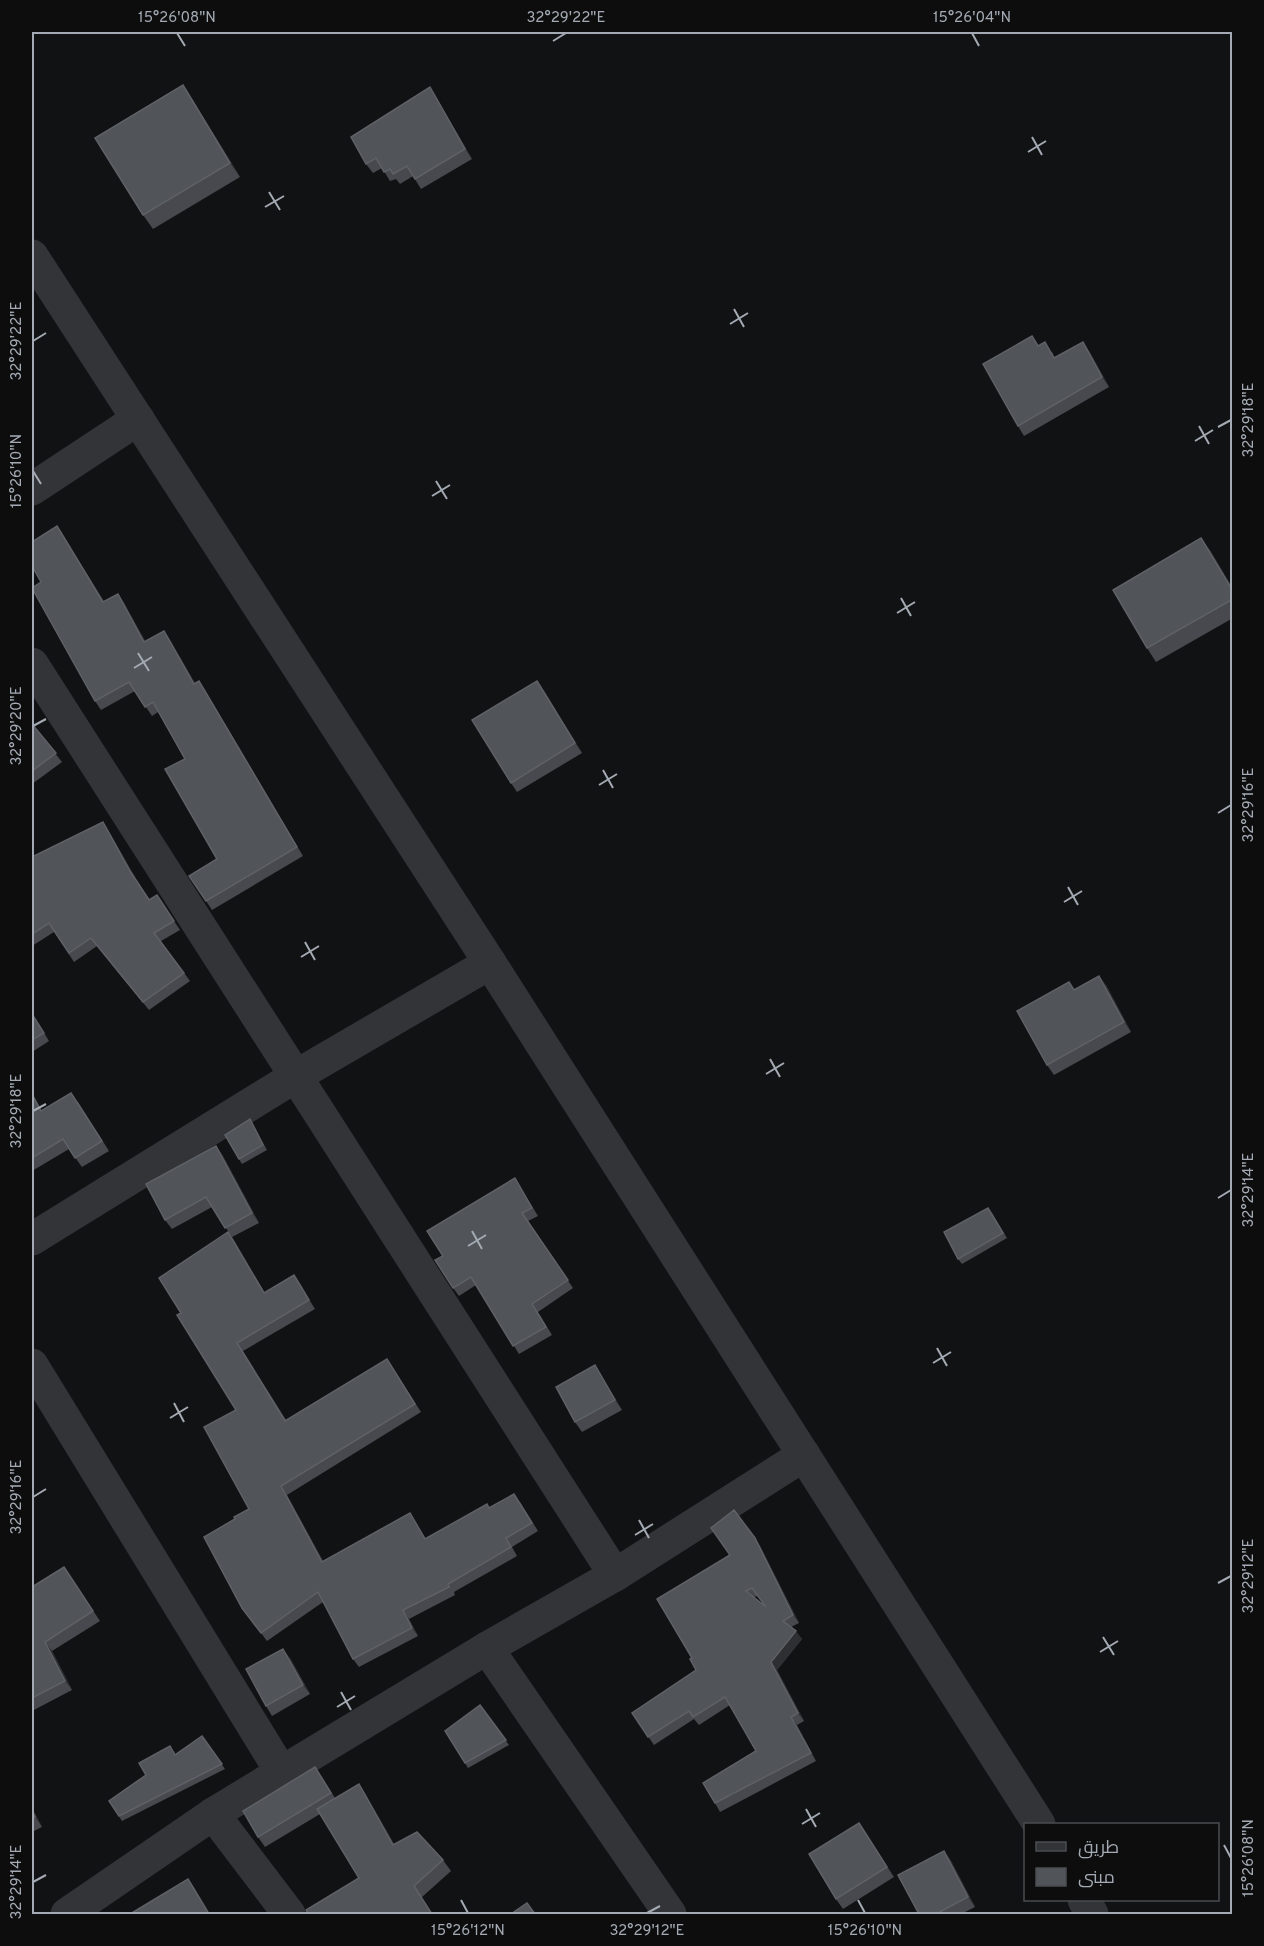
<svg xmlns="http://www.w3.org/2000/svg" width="1264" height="1946" font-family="Overpass,Cairo,sans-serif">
<rect width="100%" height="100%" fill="#111213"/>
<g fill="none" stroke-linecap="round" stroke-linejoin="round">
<!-- street -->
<g stroke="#333438" stroke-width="33">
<path d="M 32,256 L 490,963 L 1039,1824"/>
<path d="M 32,489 L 138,419"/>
<path d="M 32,664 L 615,1575"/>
<path d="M 32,1239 L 296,1076 L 490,963"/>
<path d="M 32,1365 L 282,1773"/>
<path d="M 487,1648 L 670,1914"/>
<path d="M 213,1814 L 289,1914"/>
<path d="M 1084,1900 L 1092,1914"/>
<path d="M 67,1914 L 213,1814 L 487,1648 L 615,1575 L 804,1455"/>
</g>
</g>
<!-- wall -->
<g fill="#47494e" fill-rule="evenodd">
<path d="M 436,97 L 472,159 L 421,189 L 413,176 L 400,184 L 396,179 L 390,181 L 382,168 L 373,173 L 366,164 Z"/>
<path d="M 192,99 L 240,177 L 153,229 L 143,215 Z"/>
<path d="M 1039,346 L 1052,352 L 1055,358 L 1089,351 L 1109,387 L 1024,436 L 1018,426 Z"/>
<path d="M 57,526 L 104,602 L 118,594 L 124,603 L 145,642 L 164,631 L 170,640 L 195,684 L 205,690 L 303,856 L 212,910 L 206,901 L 217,859 L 185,759 L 158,712 L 152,716 L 135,691 L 101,710 L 95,701 L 41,582 Z"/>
<path d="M 1201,538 L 1211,552 L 1233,589 L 1233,618 L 1156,662 L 1147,648 Z"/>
<path d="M 544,691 L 582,753 L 517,792 L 511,783 Z"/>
<path d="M 32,724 L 62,762 L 32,784 Z"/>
<path d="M 108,830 L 136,879 L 150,900 L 157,895 L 180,930 L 161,941 L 190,981 L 149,1010 L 97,946 L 74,962 L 54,932 L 32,946 L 32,857 Z"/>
<path d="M 1106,985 L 1131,1032 L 1054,1075 L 1047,1065 L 1074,989 Z"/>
<path d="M 32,1013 L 49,1041 L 32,1052 Z"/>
<path d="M 32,1093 L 42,1111 L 78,1102 L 109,1151 L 82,1167 L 69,1149 L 32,1171 Z"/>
<path d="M 250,1119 L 267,1150 L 242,1164 L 239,1159 Z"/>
<path d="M 216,1146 L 223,1156 L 259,1223 L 232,1237 L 212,1207 L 172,1229 L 165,1220 Z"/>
<path d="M 515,1178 L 538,1216 L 528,1221 L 573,1288 L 538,1312 L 552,1335 L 519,1354 L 476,1285 L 459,1296 L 453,1288 L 443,1256 Z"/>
<path d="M 992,1213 L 1007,1238 L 962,1264 L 958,1259 Z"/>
<path d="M 228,1232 L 265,1293 L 294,1275 L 315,1309 L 243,1351 L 286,1420 L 392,1367 L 421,1412 L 287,1495 L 323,1561 L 410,1513 L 426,1539 L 487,1504 L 490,1508 L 520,1502 L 538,1531 L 512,1547 L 517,1556 L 454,1592 L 455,1595 L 409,1619 L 418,1636 L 359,1667 L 353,1659 L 323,1602 L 267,1641 L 242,1608 L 235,1519 L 249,1509 L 236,1410 L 181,1313 Z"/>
<path d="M 595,1365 L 622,1410 L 582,1432 L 575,1422 Z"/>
<path d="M 760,1546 L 799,1623 L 791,1627 L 802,1639 L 777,1670 L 804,1721 L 797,1725 L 816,1761 L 720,1812 L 715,1803 L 756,1751 L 730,1705 L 699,1725 L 694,1719 L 654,1745 L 632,1713 L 696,1670 L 692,1658 ZM 758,1596 L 766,1607 L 754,1597 Z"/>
<path d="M 64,1567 L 100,1621 L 52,1651 L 72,1690 L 32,1711 L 32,1587 Z"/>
<path d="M 290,1658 L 310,1694 L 272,1716 L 266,1706 Z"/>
<path d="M 480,1705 L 509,1745 L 468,1768 L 465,1763 Z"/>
<path d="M 202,1736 L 225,1769 L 122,1821 L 109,1801 L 146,1775 L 174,1751 L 175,1754 Z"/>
<path d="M 322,1777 L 335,1798 L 359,1784 L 366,1795 L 394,1844 L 443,1860 L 451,1871 L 422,1897 L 359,1878 L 320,1814 L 265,1847 L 258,1837 Z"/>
<path d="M 32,1808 L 42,1827 L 32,1832 Z"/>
<path d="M 859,1823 L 894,1877 L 843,1909 L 836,1899 Z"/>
<path d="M 944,1851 L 951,1861 L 975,1907 L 961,1914 L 919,1914 Z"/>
</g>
<!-- shaded-wall -->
<g fill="#2d2f32">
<path d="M 183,85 L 192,99 L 240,177 L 230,163 Z"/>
<path d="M 430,87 L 436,97 L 472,159 L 465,149 Z"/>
<path d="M 1083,342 L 1089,351 L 1109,387 L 1102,377 Z"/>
<path d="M 57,526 L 63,535 L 110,611 L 103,602 Z"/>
<path d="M 1201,538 L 1211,552 L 1233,589 L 1233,591 Z"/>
<path d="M 118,594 L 124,603 L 151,651 L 144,642 Z"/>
<path d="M 164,631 L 170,640 L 201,693 L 194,684 Z"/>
<path d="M 199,681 L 205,690 L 303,856 L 297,847 Z"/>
<path d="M 537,681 L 544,691 L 582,753 L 575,743 Z"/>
<path d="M 103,822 L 108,830 L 136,879 L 130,871 Z"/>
<path d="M 1099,976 L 1106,985 L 1131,1032 L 1124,1022 Z"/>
<path d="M 216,1146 L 223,1156 L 259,1223 L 252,1213 Z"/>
<path d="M 228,1232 L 234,1240 L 270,1302 L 264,1293 Z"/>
<path d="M 294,1275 L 300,1283 L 315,1309 L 309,1300 Z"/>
<path d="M 595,1365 L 622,1410 L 615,1400 Z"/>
<path d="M 281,1486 L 287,1495 L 328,1571 L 322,1562 Z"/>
<path d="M 755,1538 L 760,1546 L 799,1623 L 793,1615 Z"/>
<path d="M 403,1610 L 409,1619 L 418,1636 L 412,1628 Z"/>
<path d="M 796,1631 L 802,1639 L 777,1670 L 804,1721 L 798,1713 L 771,1662 Z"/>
<path d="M 45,1642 L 52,1651 L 72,1690 L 65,1681 Z"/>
<path d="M 283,1649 L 290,1658 L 310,1694 L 303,1685 Z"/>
<path d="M 791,1717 L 797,1725 L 816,1761 L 811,1753 Z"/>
<path d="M 359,1784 L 366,1795 L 400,1856 L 393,1845 Z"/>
<path d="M 32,1808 L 42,1827 L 35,1817 L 32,1810 Z"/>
<path d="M 859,1823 L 866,1833 L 894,1877 L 887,1867 Z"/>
<path d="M 944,1851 L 951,1861 L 975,1907 L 968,1897 Z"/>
<path d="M 188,1879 L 195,1889 L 210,1914 L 209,1914 Z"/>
</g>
<!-- building -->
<g fill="#515459" stroke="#5e6167" stroke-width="1.5" fill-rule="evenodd">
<path d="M 183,85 L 230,163 L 143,215 L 95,138 Z"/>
<path d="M 430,87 L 465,149 L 415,179 L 407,166 L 393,174 L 390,169 L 384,172 L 376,158 L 366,164 L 351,137 Z"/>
<path d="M 1032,336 L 1038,346 L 1045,342 L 1054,358 L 1083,342 L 1102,377 L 1018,426 L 983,364 Z"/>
<path d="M 57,526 L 103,602 L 118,594 L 144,642 L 164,631 L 194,684 L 199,681 L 297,847 L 206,901 L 189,876 L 217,859 L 165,769 L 185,759 L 153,702 L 145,707 L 129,682 L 95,701 L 32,588 L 41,582 L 32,566 L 32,542 Z"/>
<path d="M 1201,538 L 1233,591 L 1233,599 L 1147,648 L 1113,590 Z"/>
<path d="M 537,681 L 575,743 L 511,783 L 472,720 Z"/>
<path d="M 32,724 L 56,753 L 32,771 Z"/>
<path d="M 103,822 L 130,871 L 149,900 L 157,895 L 174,921 L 154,933 L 184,973 L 143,1002 L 91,938 L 69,953 L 49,923 L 32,934 L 32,857 Z"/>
<path d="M 1099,976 L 1124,1022 L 1047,1065 L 1017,1011 L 1069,982 L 1074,990 Z"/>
<path d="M 32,1014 L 44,1033 L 32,1040 Z"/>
<path d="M 71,1093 L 102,1141 L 75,1158 L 63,1139 L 32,1158 L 32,1094 L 41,1111 Z"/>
<path d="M 250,1119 L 263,1145 L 239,1159 L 225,1135 Z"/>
<path d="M 216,1146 L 252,1213 L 225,1228 L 206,1197 L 165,1220 L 146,1184 Z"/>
<path d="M 515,1178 L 532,1208 L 522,1213 L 568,1280 L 532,1304 L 546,1327 L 513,1346 L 471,1277 L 453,1288 L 435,1260 L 443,1256 L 427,1231 Z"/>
<path d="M 988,1208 L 1003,1233 L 958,1259 L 944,1232 Z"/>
<path d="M 228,1232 L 264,1293 L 294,1275 L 309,1300 L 237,1343 L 285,1421 L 387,1359 L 415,1404 L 281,1486 L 322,1562 L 410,1513 L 425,1539 L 487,1504 L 489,1508 L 514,1494 L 532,1523 L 506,1538 L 511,1547 L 448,1584 L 449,1587 L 403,1610 L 412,1628 L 353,1659 L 318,1592 L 261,1633 L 242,1608 L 204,1537 L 235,1519 L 234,1517 L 249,1509 L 204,1427 L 236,1410 L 177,1315 L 181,1313 L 159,1278 Z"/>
<path d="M 595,1365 L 615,1400 L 575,1422 L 556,1387 Z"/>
<path d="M 734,1510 L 755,1538 L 793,1615 L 783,1621 L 796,1631 L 771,1662 L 798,1713 L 791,1717 L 811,1753 L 715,1803 L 703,1783 L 756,1751 L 725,1697 L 693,1717 L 689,1711 L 648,1737 L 632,1713 L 696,1670 L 690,1659 L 692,1658 L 657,1599 L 730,1555 L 711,1528 ZM 752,1588 L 766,1607 L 746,1591 Z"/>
<path d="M 64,1567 L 93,1611 L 45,1642 L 65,1681 L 32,1698 L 32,1587 Z"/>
<path d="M 283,1649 L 303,1685 L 266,1706 L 246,1669 Z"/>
<path d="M 480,1705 L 506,1740 L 465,1763 L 445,1731 Z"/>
<path d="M 202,1736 L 222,1764 L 119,1816 L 109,1801 L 146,1775 L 139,1763 L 170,1746 L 175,1755 Z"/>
<path d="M 315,1767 L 331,1793 L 258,1837 L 243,1811 Z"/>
<path d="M 359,1784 L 393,1845 L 417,1832 L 443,1860 L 414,1886 L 432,1914 L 308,1914 L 306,1910 L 359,1878 L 317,1809 Z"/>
<path d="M 32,1810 L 35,1817 L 32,1819 Z"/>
<path d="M 859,1823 L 887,1867 L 836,1899 L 809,1854 Z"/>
<path d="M 944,1851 L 968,1897 L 936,1914 L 919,1914 L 898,1875 Z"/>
<path d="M 188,1879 L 209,1914 L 130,1914 Z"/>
<path d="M 527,1903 L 535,1914 L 511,1914 Z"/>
</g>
<!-- ticks -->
<path fill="none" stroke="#a3aab3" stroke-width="2" d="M 177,33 L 185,46M 972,33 L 979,46M 553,41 L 566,33M 1032,137 L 1042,155M 1028,152 L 1046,141M 269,192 L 280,210M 265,207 L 284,196M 734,309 L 744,327M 730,324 L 748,313M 33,341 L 46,333M 1199,426 L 1209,444M 1218,427 L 1231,420M 1195,441 L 1213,430M 33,471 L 41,484M 436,481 L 447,499M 432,496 L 450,485M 901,598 L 911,616M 897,613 L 915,602M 138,653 L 149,671M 134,668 L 152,657M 33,726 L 46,719M 603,770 L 613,788M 599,785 L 617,774M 1218,813 L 1231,805M 1068,887 L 1078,905M 1064,902 L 1082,891M 305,942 L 315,960M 301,957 L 319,946M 770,1059 L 780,1077M 766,1074 L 784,1063M 33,1111 L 46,1104M 1218,1198 L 1231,1190M 472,1231 L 482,1249M 468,1246 L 486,1235M 937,1348 L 947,1366M 933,1363 L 951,1352M 174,1403 L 184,1422M 170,1418 L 188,1407M 33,1497 L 46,1489M 639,1520 L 649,1538M 635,1535 L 653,1524M 1218,1583 L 1231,1576M 1103,1637 L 1114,1655M 1100,1652 L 1118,1641M 341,1692 L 351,1710M 337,1707 L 355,1696M 806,1809 L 816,1827M 802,1824 L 820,1813M 1224,1845 L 1231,1858M 33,1882 L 46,1875M 461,1900 L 468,1913M 858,1900 L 865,1913M 647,1913 L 660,1906"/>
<!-- border -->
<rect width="1264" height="1946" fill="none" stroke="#0d0d0e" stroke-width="66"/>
<!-- legend -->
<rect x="1024" y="1823" width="195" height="78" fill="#0d0d0e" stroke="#494c50" stroke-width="1.5"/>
<rect x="1036" y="1842" width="30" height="9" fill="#333438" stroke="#494c50" stroke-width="1.5"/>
<text x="1078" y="1853" font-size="18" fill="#a3aab3">طريق</text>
<rect x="1036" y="1868" width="30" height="18" fill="#515459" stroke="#494c50" stroke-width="1.5"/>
<text x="1078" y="1883" font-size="18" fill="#a3aab3">مبنى</text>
<rect x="33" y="33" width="1198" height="1880" fill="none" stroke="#a3aab3" stroke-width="2"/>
<g font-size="15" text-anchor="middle" fill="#a3aab3">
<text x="177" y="22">15°26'08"N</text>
<text x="566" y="22">32°29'22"E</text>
<text x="972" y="22">15°26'04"N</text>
<text transform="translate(16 341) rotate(-90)" y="5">32°29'22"E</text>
<text transform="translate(1248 420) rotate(-90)" y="5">32°29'18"E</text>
<text transform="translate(16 471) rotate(-90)" y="5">15°26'10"N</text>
<text transform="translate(16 726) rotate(-90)" y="5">32°29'20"E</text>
<text transform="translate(1248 805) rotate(-90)" y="5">32°29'16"E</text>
<text transform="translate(16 1111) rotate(-90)" y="5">32°29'18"E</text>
<text transform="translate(1248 1190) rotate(-90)" y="5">32°29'14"E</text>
<text transform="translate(16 1497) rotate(-90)" y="5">32°29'16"E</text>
<text transform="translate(1248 1576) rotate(-90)" y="5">32°29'12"E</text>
<text transform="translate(1248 1858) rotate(-90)" y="5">15°26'08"N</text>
<text transform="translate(16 1882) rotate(-90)" y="5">32°29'14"E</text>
<text x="468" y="1935">15°26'12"N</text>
<text x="647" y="1935">32°29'12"E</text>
<text x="865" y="1935">15°26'10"N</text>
</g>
</svg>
